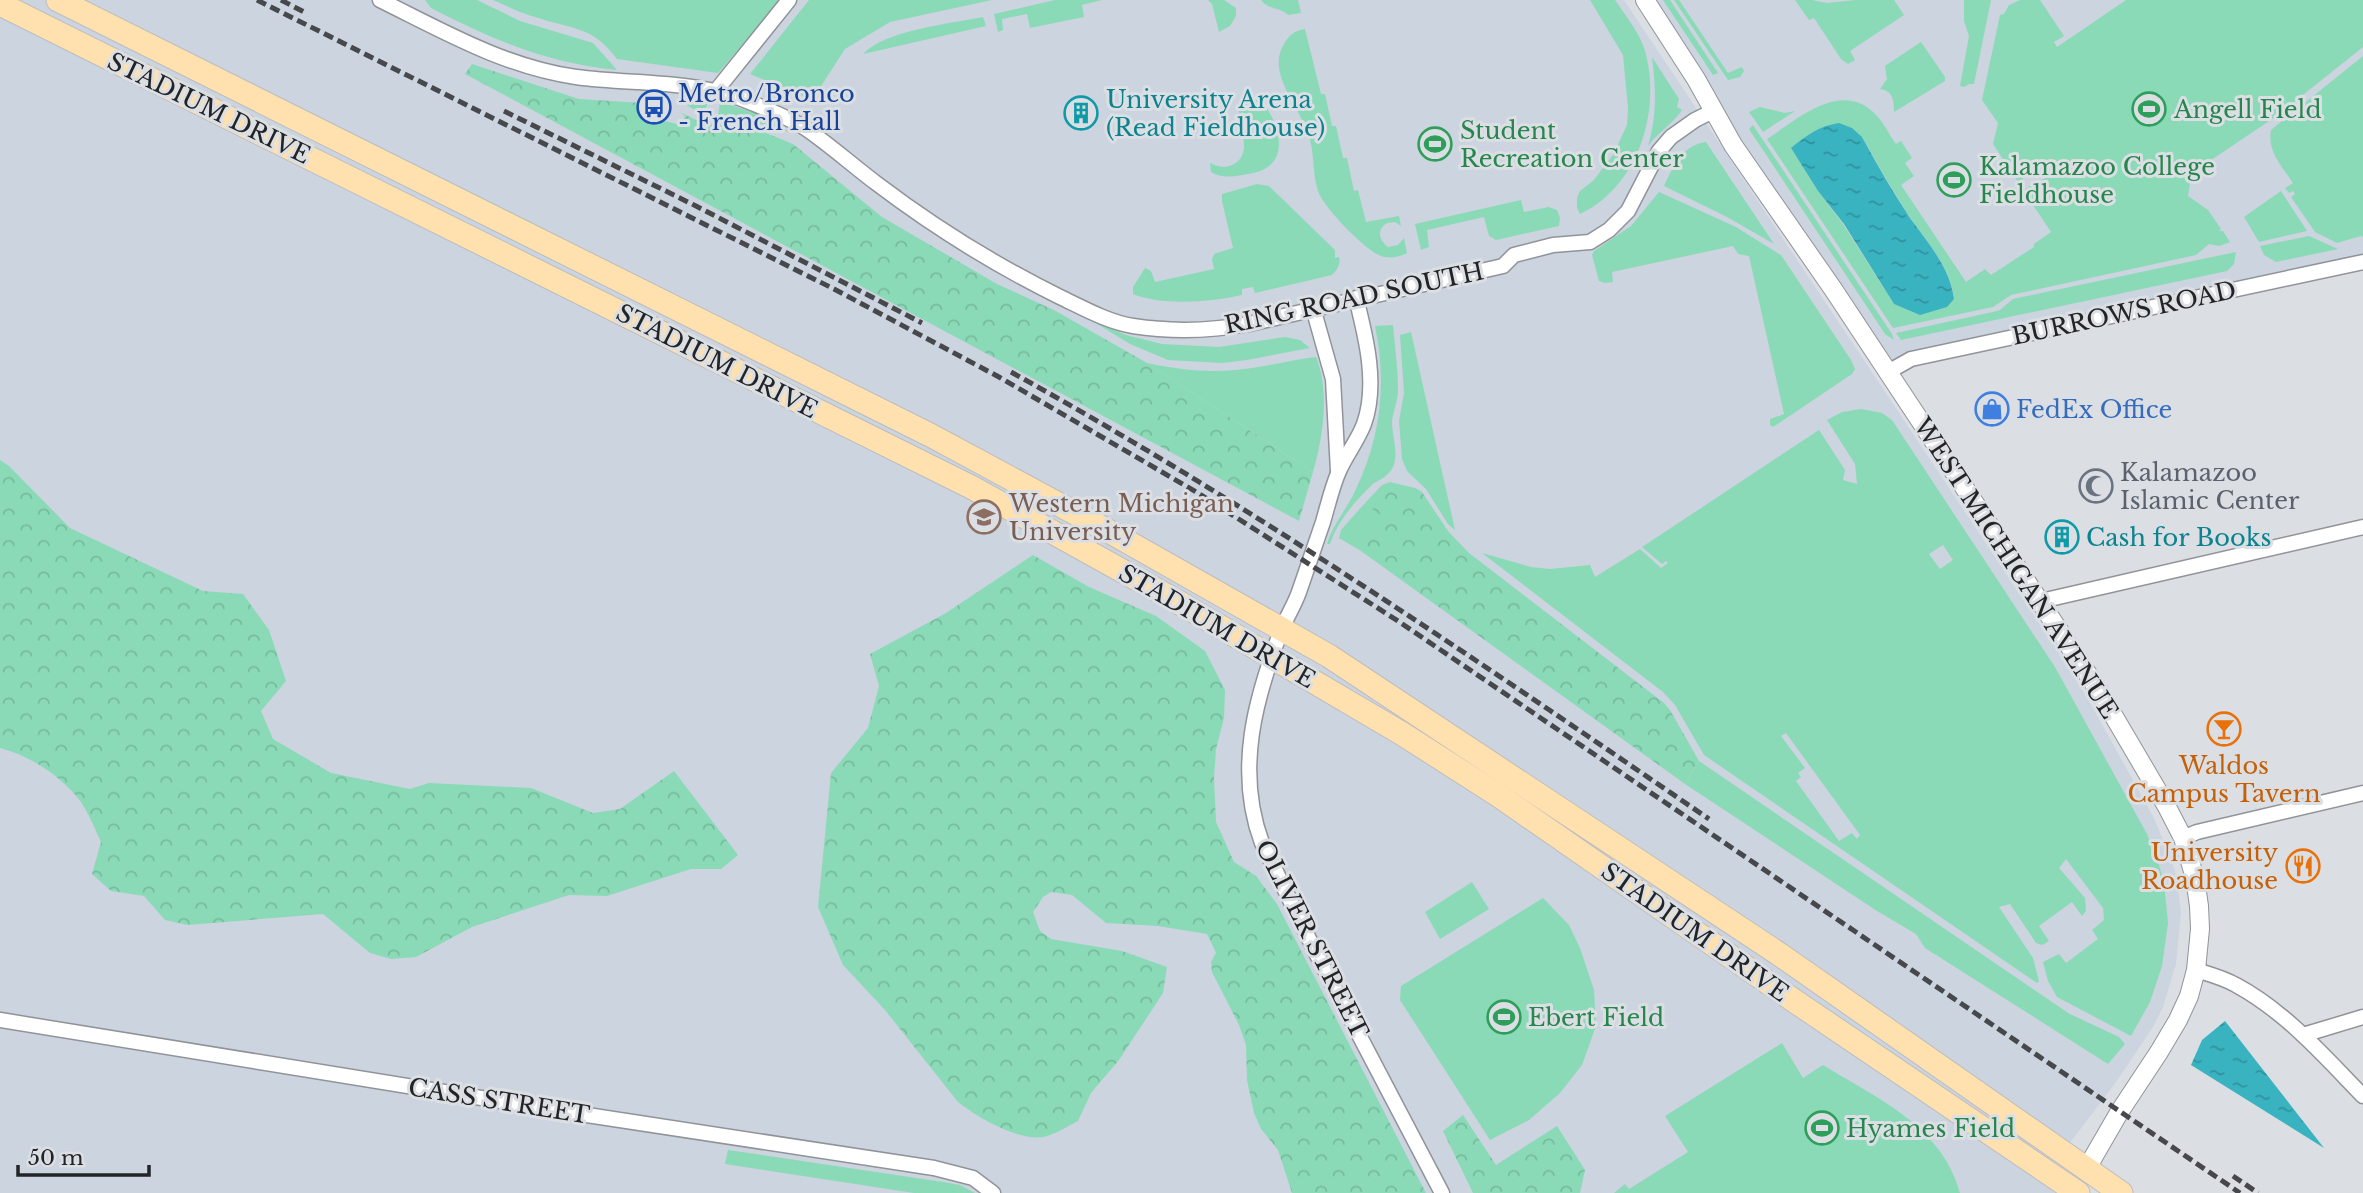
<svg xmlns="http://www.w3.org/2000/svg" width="2363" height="1193" font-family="'Libre Baskerville',serif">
<defs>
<pattern id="forest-crowns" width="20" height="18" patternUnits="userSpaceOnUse" patternTransform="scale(1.75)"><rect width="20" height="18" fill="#8adab7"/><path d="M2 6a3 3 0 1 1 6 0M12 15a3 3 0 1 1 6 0" fill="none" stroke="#77bb9d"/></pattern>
<pattern id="water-ripples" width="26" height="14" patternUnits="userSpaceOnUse" patternTransform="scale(1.75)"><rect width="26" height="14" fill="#3ab3c1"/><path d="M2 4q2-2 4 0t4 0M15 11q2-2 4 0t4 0" fill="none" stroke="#30919d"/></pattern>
</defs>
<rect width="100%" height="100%" fill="#dbdfe4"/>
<!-- built -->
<g fill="#ccd4df">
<path d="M 0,0 L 1624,0 L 2051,641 L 2088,699 L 2154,818 L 2171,859 L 2177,879 L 2181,913 L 2176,964 L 2163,1007 L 2153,1027 L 2114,1085 L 2041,1181 L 2056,1193 L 0,1193 Z"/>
<path d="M 1644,0 L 2363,0 L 2363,262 L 2035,333 L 1888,372 Z"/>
</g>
<!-- green -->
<g fill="#8adab7" fill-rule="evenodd">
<path d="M 425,0 L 477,0 L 520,21 L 593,43 L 617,70 C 546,63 494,40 431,8 Z"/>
<path d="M 493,0 L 781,0 L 718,73 L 617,59 C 593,26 571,29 535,17 C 521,13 507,6 493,0 Z"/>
<path d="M 809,0 L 992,0 L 890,22 L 845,49 L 812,100 L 750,74 Z"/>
<path d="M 1055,0 L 1102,0 L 1082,5 L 1084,17 L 1030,28 L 1027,14 L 1002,19 L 1003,30 L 998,32 L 994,14 Z"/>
<path d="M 1208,0 L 1224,0 L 1236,8 L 1236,16 L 1230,26 L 1219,32 L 1212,4 Z"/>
<path d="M 1261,0 L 1298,0 L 1301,13 L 1288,15 C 1280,7 1268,10 1261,0 Z"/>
<path d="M 1590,0 L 1615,0 C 1625,15 1640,33 1645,51 C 1662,111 1638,187 1580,214 L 1577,208 L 1577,198 L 1580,191 L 1593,181 L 1613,155 L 1627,125 L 1628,108 L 1623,55 Z"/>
<path d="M 1663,0 L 1670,0 L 1718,73 L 1713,75 Z"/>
<path d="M 1674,0 L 1679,0 L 1728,73 L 1742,67 L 1744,71 L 1740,77 L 1728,80 Z"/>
<path d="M 1795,0 L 1812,0 L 1827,3 L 1855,0 L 1894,0 L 1904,15 L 1850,51 L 1855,60 L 1848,64 L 1841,59 L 1814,18 L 1809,20 Z"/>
<path d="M 1964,0 L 1991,0 L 1974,84 L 1969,84 L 1964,87 L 1960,86 L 1969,36 L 1964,21 Z"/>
<path d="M 2020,0 L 2040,0 L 2064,36 L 2054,42 L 2057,47 L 2126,0 L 2363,0 L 2363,47 L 2278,115 L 2186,177 L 2190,183 L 2188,196 L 2208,210 L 2221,229 L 2219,231 L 2223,231 L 2230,242 L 2219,246 L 2209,244 L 2196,255 L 2011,295 L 1993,307 L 1893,328 L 1767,139 C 1798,119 1843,77 1878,117 C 1885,125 1890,136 1896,144 L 1901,141 L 1912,158 L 1905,163 L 1914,176 L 1901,185 L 1966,282 L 1985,269 L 1991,275 L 2034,247 L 2034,244 L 2051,232 L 2023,190 L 2055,173 L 2046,159 L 2033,172 L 2018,182 L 1993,144 L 1998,123 L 1982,100 L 2000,15 L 2004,14 L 2009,5 ZM 1862,137 C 1876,163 1892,188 1907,213 C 1925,240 1951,266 1954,299 L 1894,304 L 1843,224 L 1818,191 L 1791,148 Z"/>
<path d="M 983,17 L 986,26 L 863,54 C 886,30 949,24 983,17 Z"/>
<path d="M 1305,29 L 1321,94 L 1325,94 L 1332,126 L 1336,126 L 1343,158 L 1347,158 L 1354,191 L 1358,190 L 1366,222 L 1399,216 L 1401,226 L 1395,222 L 1387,223 C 1376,230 1379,240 1388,247 L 1398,245 L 1404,238 L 1407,253 C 1399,257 1390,259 1381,256 C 1366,251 1323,207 1318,191 C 1312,173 1315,152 1308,133 C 1299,107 1266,72 1284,44 C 1289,35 1294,31 1305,29 Z"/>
<path d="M 1921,42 L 1945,77 L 1945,81 L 1894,112 C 1894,100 1893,91 1880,89 L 1887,79 L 1885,66 Z"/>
<path d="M 2363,56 L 2363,237 L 2361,236 L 2337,243 L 2315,232 L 2291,197 L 2295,194 L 2293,191 L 2289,193 L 2285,188 L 2293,183 C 2281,165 2267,151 2271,130 Z"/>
<path d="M 1652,57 L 1679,99 L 1677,107 L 1682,110 C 1673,124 1658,132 1648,146 C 1657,117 1656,88 1652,57 Z"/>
<path d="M 683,97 L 708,100 L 705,113 L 700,113 L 685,104 L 686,102 L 681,99 Z"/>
<path d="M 1251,98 C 1272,101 1288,146 1273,162 C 1266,171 1254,173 1243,175 C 1231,177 1221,178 1211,172 L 1210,163 C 1224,171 1242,166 1244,148 C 1245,142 1239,113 1238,106 L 1241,104 L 1240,101 Z"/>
<path d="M 720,102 L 753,112 L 792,133 L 768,125 L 719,119 L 718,115 Z"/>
<path d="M 1760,107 L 1785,113 L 1795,111 L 1763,132 L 1749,112 Z"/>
<path d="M 1753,125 L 1892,334 L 1894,340 L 1885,334 L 1749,129 Z"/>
<path d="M 1706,142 L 1774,244 L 1727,217 L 1664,186 C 1673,167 1682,145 1706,142 Z"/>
<path d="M 1257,184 L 1269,186 L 1335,250 L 1335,258 L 1339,257 C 1341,264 1337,270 1332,275 L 1255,293 L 1253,287 L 1242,289 L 1242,295 C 1212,302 1162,306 1133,294 L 1133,287 L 1145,268 L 1151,271 L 1155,282 L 1214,269 L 1212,259 L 1214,254 L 1233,248 L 1222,201 L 1222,194 Z"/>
<path d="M 2281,191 L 2307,231 L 2259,242 L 2244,217 Z"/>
<path d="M 1659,192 L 1736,227 L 1781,255 L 1851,360 L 1855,369 L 1852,374 L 1773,427 L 1770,425 L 1770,419 L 1784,414 L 1749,256 L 1738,254 L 1733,246 L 1612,272 L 1613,282 L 1605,283 L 1599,281 L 1592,255 L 1594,251 L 1631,226 Z"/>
<path d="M 1521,200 L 1524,212 L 1549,207 L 1557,210 L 1560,218 L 1559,226 L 1496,240 L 1489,236 L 1484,217 L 1427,230 L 1429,247 L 1421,250 L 1415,224 Z"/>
<path d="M 2309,236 L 2338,249 L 2276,262 L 2264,255 L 2260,246 Z"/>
<path d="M 2236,252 L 2234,264 L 2227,271 L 1901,340 L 1896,333 L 1993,312 L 2000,310 L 2013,299 Z"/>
<path d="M 1089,319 L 1126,335 L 1162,344 L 1219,347 L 1285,337 L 1300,340 L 1310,348 L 1247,360 L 1222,363 L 1168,360 L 1130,344 Z"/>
<path d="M 1393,325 C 1395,347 1398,369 1398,390 C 1398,401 1393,411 1392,422 C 1392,439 1402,460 1388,474 C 1384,478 1379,480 1374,483 C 1356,500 1338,520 1330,544 L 1327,544 C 1333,524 1347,509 1355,491 C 1381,438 1387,383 1375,326 Z"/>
<path d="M 1411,332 L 1455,530 L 1448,524 L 1426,489 L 1407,471 L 1402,459 L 1399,421 L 1404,393 L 1400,335 Z"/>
<path d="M 1316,357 C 1330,391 1323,438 1313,472 L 1147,363 C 1176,369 1205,373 1235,370 C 1262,368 1289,360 1316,357 Z"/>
<path d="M 1861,409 L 1882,413 L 1892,420 L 2055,667 L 2147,834 L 2159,865 L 2164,883 L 2168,923 L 2162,966 L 2150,1002 L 2131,1036 L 2057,997 L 2048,981 L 2043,962 L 2059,954 L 2066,963 L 2098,939 L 2092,930 L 2104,920 L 2103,908 L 2066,859 L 2059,868 L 2085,898 L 2086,911 L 2082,916 L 2072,902 L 2039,926 L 2049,941 L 2042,945 L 2036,943 L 2010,904 L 1999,907 L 2033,958 L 2039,981 L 2037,983 L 1704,755 L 1675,705 L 1663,692 L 1482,553 L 1531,567 L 1550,569 L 1590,565 L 1595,577 L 1640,549 L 1661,568 L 1668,563 L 1666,561 L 1662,564 L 1642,547 L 1819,430 L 1845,470 L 1843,480 L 1857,484 L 1855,464 L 1827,420 L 1842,412 ZM 1943,545 L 1953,560 L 1940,569 L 1929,554 ZM 1786,733 L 1860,835 L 1857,839 L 1852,833 L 1839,841 L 1796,781 L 1801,777 L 1798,773 L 1805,768 L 1781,736 Z"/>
<path d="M 1365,503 L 1386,519 L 1361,551 L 1339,538 L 1341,530 Z"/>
<path d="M 1699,761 L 2052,1002 L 2070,1014 L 2119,1037 L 2125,1044 L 2108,1064 L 1925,948 L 1916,934 L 1877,911 L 1685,784 Z"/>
<path d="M 1472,882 L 1489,909 L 1440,939 L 1425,912 Z"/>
<path d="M 1543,898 L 1569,925 L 1580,948 L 1594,990 L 1596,1026 L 1582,1065 L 1560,1093 L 1529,1120 L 1490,1140 L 1400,1000 L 1401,986 Z"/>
<path d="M 1782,1043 L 1803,1078 L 1823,1065 C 1878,1099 1942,1126 1960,1193 L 1614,1193 L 1625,1184 L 1629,1189 L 1688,1152 L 1665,1116 Z"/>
<path d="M 728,1150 L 943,1182 L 960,1185 L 975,1193 L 914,1193 L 725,1164 Z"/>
</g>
<!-- forest -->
<g fill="url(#forest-crowns)">
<path d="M 472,64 L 579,99 L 643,103 L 649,106 L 648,117 L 681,125 L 685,116 L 680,112 L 700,122 L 759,130 L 793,144 L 882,217 L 997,284 L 1054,310 L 1147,363 L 1313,472 L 1299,521 L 465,74 Z"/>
<path d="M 0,460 L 9,466 L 70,528 L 203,591 L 243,594 L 269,630 L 286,681 L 261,711 L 273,739 L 331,773 L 410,789 L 429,783 L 531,788 L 593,813 L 620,809 L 674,771 L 738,855 L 721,869 L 691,869 L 607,896 L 569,895 L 472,927 L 416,957 L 391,959 L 370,953 L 323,914 L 188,925 L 165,920 L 144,896 L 111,891 L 92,874 L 101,842 C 95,829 89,814 81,802 C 61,776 31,756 0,748 Z"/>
<path d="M 1390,482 L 1415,488 L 1422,492 L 1448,531 L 1469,553 L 1664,703 L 1670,710 L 1699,761 L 1685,784 L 1361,551 L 1385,519 L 1365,503 L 1382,485 Z"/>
<path d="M 1033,555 L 1089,587 L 1156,616 L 1205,651 L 1225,690 L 1224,718 L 1216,749 L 1214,778 L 1216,822 L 1234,862 L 1256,876 L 1277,904 L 1426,1193 L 1292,1193 L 1278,1150 L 1261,1129 L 1254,1113 L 1247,1080 L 1246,1045 L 1239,1025 L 1212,972 L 1211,962 L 1216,953 L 1207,934 L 1158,926 L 1106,923 L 1072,895 L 1051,892 L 1043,897 L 1033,912 L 1040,931 L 1051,939 L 1122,951 L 1167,967 L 1163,993 L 1119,1060 L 1091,1093 L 1078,1121 C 1068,1126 1054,1135 1043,1137 C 1018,1141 977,1117 958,1102 L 885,1010 L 843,965 L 818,907 L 831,773 L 868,728 L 879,686 L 870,654 L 946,613 Z"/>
<path d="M 1463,1115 L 1496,1165 L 1557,1126 L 1585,1170 L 1580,1193 L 1473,1193 L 1443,1131 Z"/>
</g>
<!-- water -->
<g fill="url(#water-ripples)">
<path d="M 1839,123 L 1852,128 L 1862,137 C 1877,165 1893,192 1910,218 C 1928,243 1950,267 1954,299 L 1947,307 L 1920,315 L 1894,304 L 1844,224 L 1818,191 L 1791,148 C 1807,135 1819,126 1839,123 Z"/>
<path d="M 2225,1021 L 2324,1148 L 2191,1065 L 2202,1040 Z"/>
</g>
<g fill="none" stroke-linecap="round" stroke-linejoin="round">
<defs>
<g id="minor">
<path d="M 380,0 C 443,31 505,67 576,77 C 635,85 696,79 752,103 C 769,110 789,118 805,128 C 830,145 852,165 876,183 C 934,227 995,265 1060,297 C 1083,308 1108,322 1133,326 C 1172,332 1210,331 1249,324 L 1503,266 L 1514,255 L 1553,245 L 1590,242 L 1609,230 L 1628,211 L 1659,151 L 1671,137 L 1695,120 L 1713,111"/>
<path d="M 715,92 L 789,0"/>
<path d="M 1356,298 C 1366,337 1378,385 1364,424 C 1358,440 1346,455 1339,471 C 1332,487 1328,505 1323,522 C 1315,545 1307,569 1299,592 C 1294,606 1286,618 1281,631 C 1255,699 1235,771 1262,843 L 1315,951 L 1442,1193"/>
<path d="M 1313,308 L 1333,379 L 1338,471"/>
<path d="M 1888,372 L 1911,359 L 2363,262"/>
<path d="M 2041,601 L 2363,527"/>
<path d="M 2183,838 L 2197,832 L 2363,793"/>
<path d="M 2196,970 C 2209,974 2224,978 2236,985 C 2286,1012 2324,1056 2363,1096"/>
<path d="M 0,1020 L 574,1113 L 934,1168 L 973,1178 L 993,1193"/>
<path d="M 2303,1035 L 2363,1017"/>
</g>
<path id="tertiary" d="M 1645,0 L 1696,79 L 1733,145 L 1833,289 L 2099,691 L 2166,805 L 2183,838 L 2195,878 L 2199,906 L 2200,929 L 2196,970 L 2189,996 L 2178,1020 L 2159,1052 L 2120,1111 L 2087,1168"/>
<g id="primary">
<path d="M 58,0 L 932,436 L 1112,533 L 1329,656 L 1779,954 L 2121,1193"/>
<path d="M 0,4 L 973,488 L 1173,599 L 1401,733 L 1498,795 L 1796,1002 L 2078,1193"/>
</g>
</defs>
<!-- minor casing -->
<use href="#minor" stroke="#909398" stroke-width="17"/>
<!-- tertiary casing -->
<use href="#tertiary" stroke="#909398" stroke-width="20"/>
<!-- primary casing -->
<use href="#primary" stroke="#bdbdbe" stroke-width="25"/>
<!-- minor -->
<use href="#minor" stroke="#fff" stroke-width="14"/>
<!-- tertiary -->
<use href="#tertiary" stroke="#fff" stroke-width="18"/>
<!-- primary -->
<use href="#primary" stroke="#fee1af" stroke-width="23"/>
<!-- rail -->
<g stroke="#47484b" stroke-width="5" stroke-dasharray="10 5" stroke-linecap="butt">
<path d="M 257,0 L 834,289 L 999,377 L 1198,493 L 1398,621 L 2240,1193"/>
<path d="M 281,0 L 306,13"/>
<path d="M 504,111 L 696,206 L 922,323"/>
<path d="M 1011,372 C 1253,506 1481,663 1709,819"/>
<path d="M 2233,1176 L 2258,1193"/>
</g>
</g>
<!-- icons -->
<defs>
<symbol id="bus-ring" viewBox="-11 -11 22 22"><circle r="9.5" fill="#dbdfe4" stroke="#1a4fb4" stroke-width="1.5"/><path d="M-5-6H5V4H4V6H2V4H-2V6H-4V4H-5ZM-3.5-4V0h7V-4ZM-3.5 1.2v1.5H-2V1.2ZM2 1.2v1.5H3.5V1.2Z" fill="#1a4fb4"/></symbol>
<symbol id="stadium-ring" viewBox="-11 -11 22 22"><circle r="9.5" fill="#dbdfe4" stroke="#2e9e5b" stroke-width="1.5"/><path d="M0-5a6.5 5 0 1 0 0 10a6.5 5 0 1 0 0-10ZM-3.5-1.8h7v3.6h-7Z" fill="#2e9e5b"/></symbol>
<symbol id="building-ring" viewBox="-11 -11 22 22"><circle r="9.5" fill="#dbdfe4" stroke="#0f9aa8" stroke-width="1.5"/><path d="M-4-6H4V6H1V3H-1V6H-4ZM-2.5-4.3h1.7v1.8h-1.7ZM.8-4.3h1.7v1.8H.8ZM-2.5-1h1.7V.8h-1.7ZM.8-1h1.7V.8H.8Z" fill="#0f9aa8"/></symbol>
<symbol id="shop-ring" viewBox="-11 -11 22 22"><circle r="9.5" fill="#dbdfe4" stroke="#3f7fe0" stroke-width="1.5"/><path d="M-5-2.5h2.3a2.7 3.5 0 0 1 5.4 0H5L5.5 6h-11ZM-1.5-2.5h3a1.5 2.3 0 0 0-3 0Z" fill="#3f7fe0"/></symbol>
<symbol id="mosque-ring" viewBox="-11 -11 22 22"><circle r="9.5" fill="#dbdfe4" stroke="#6b7280" stroke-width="1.5"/><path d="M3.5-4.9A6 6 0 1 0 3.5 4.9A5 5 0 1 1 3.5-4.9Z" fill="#6b7280"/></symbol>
<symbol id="university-ring" viewBox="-11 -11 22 22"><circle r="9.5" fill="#dbdfe4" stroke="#8d6e63" stroke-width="1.5"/><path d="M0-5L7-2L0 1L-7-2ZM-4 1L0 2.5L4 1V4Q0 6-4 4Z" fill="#8d6e63"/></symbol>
<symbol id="bar-ring" viewBox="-11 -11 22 22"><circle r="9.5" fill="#dbdfe4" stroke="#e8710a" stroke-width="1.5"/><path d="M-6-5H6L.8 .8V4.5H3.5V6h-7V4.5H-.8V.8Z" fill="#e8710a"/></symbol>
<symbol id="restaurant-ring" viewBox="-11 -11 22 22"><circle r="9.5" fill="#dbdfe4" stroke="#e8710a" stroke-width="1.5"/><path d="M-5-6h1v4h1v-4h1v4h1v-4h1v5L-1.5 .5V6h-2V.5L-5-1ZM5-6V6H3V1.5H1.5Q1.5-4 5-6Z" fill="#e8710a"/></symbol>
</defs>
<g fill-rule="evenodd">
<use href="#bus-ring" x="635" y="88" width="38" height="38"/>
<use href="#stadium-ring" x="2130" y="90" width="38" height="38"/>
<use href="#building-ring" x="1062" y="94" width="38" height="38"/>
<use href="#stadium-ring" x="1416" y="125" width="38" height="38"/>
<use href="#stadium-ring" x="1935" y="161" width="38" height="38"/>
<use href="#shop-ring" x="1973" y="390" width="38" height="38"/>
<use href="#mosque-ring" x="2077" y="467" width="38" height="38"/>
<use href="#university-ring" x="965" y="498" width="38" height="38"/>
<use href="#building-ring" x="2043" y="518" width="38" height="38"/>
<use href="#bar-ring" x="2205" y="710" width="38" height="38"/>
<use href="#restaurant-ring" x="2284" y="847" width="38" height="38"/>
<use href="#stadium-ring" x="1485" y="998" width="38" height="38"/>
<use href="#stadium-ring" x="1803" y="1109" width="38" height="38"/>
</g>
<g text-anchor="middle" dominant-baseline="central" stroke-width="6" stroke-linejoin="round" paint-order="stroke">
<!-- transit labels -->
<g font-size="24" fill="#164399" stroke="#dbdfe4" text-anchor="start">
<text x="678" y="93">Metro/Bronco<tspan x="678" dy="28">- French Hall</tspan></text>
</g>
<!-- culture labels -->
<g font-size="24" fill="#0d838f" stroke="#dbdfe4" text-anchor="start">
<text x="1106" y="99">University Arena<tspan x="1106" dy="28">(Read Fieldhouse)</tspan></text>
<text x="2086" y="537">Cash for Books</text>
</g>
<!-- street labels -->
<g font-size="24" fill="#232426" stroke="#dbdfe4">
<text transform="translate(209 108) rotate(26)">STADIUM DRIVE</text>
<text transform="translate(1354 298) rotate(-12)">RING ROAD SOUTH</text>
<text transform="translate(2124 313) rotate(-12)">BURROWS ROAD</text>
<text transform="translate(717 361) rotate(27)">STADIUM DRIVE</text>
<text transform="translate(2016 568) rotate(57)">WEST MICHIGAN AVENUE</text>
<text transform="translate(1217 626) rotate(30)">STADIUM DRIVE</text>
<text transform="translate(1695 932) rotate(35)">STADIUM DRIVE</text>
<text transform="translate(1312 939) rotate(63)">OLIVER STREET</text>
<text transform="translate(499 1101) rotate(9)">CASS STREET</text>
</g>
<!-- leisure labels -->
<g font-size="24" fill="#27864d" stroke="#dbdfe4" text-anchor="start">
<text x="2174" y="109">Angell Field</text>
<text x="1460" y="130">Student<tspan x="1460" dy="28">Recreation Center</tspan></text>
<text x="1979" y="166">Kalamazoo College<tspan x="1979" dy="28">Fieldhouse</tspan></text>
<text x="1528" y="1017">Ebert Field</text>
<text x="1846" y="1128">Hyames Field</text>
</g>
<!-- shop labels -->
<g font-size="24" fill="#366cbe" stroke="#dbdfe4" text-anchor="start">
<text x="2016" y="409">FedEx Office</text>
</g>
<!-- worship labels -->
<g font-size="24" fill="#5b616d" stroke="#dbdfe4" text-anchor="start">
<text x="2120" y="472">Kalamazoo<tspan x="2120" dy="28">Islamic Center</tspan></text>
</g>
<!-- education labels -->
<g font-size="24" fill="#785e54" stroke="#dbdfe4" text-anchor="start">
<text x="1009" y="503">Western Michigan<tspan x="1009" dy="28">University</tspan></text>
</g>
<!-- food labels -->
<g font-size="24" fill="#c56008" stroke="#dbdfe4">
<text x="2224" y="765">Waldos<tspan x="2224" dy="28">Campus Tavern</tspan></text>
<text x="2278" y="852" text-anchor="end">University<tspan x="2278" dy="28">Roadhouse</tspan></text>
</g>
</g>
<!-- scale -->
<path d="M18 1165v10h131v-10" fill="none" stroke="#232426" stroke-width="3.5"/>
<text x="28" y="1165" font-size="21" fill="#232426" stroke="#dbdfe4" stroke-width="5" paint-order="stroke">50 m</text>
</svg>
